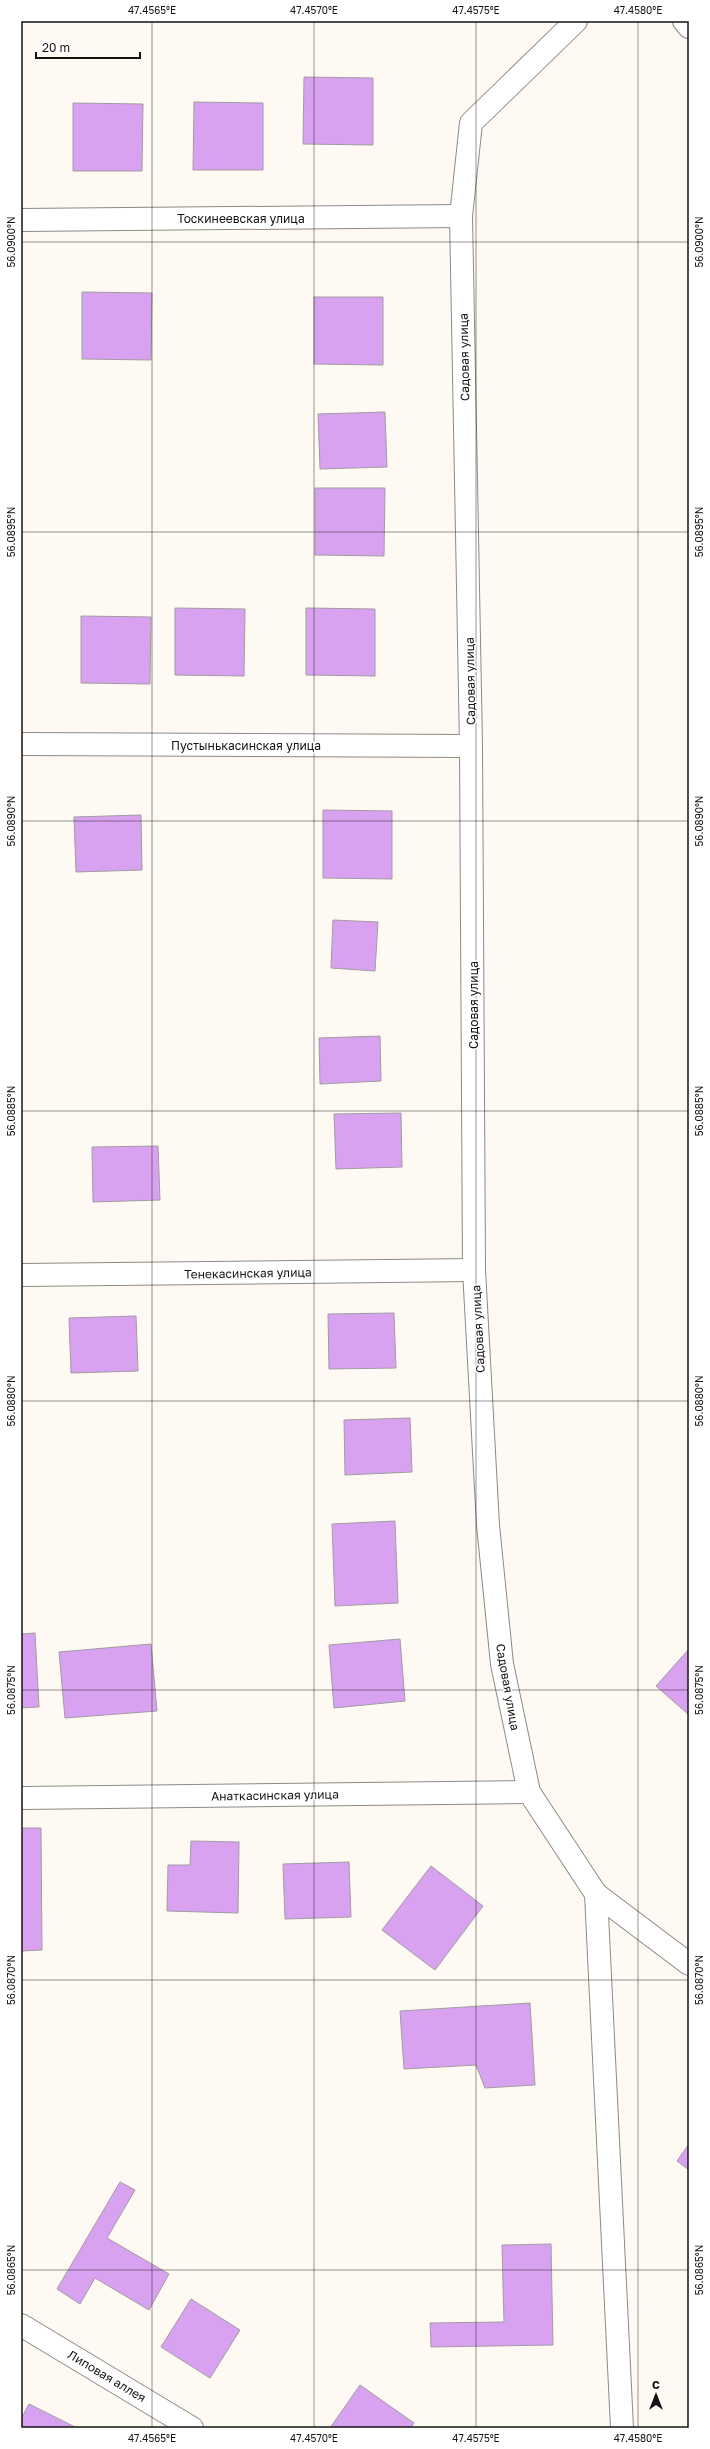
<svg xmlns="http://www.w3.org/2000/svg" width="710" height="2449" font-family="'Golos Text',sans-serif">
<rect width="100%" height="100%" fill="#fefaf3"/>
<!-- building -->
<g fill="#d9a2f0" stroke="#a09ca2">
<path d="M 304,77 L 373,78 L 373,145 L 303,144 Z"/>
<path d="M 194,102 L 263,103 L 263,170 L 193,170 Z"/>
<path d="M 73,103 L 143,104 L 142,171 L 73,171 Z"/>
<path d="M 82,292 L 152,293 L 151,360 L 82,359 Z"/>
<path d="M 314,297 L 383,297 L 383,365 L 314,364 Z"/>
<path d="M 385,412 L 387,467 L 320,469 L 318,414 Z"/>
<path d="M 315,488 L 385,488 L 384,556 L 315,555 Z"/>
<path d="M 175,608 L 245,609 L 244,676 L 175,675 Z"/>
<path d="M 306,608 L 375,609 L 375,676 L 306,675 Z"/>
<path d="M 81,616 L 151,617 L 150,684 L 81,683 Z"/>
<path d="M 323,810 L 392,811 L 392,879 L 323,878 Z"/>
<path d="M 141,815 L 142,870 L 76,872 L 74,817 Z"/>
<path d="M 333,920 L 378,922 L 375,971 L 331,968 Z"/>
<path d="M 380,1036 L 381,1081 L 320,1084 L 319,1038 Z"/>
<path d="M 401,1113 L 402,1167 L 336,1169 L 334,1114 Z"/>
<path d="M 158,1146 L 160,1200 L 93,1202 L 92,1147 Z"/>
<path d="M 394,1313 L 396,1368 L 329,1369 L 328,1314 Z"/>
<path d="M 136,1316 L 138,1371 L 71,1373 L 69,1318 Z"/>
<path d="M 410,1418 L 412,1472 L 345,1475 L 344,1420 Z"/>
<path d="M 395,1521 L 398,1603 L 335,1606 L 332,1524 Z"/>
<path d="M 35,1633 L 39,1707 L 21,1708 L 21,1634 Z"/>
<path d="M 400,1639 L 405,1701 L 334,1708 L 329,1645 Z"/>
<path d="M 151,1644 L 157,1711 L 65,1718 L 59,1652 Z"/>
<path d="M 689,1649 L 689,1715 L 656,1686 Z"/>
<path d="M 21,1828 L 41,1828 L 42,1950 L 21,1951 Z"/>
<path d="M 191,1841 L 239,1842 L 238,1913 L 167,1911 L 168,1865 L 190,1865 Z"/>
<path d="M 349,1862 L 351,1917 L 285,1919 L 283,1864 Z"/>
<path d="M 431,1866 L 483,1906 L 435,1970 L 382,1930 Z"/>
<path d="M 530,2003 L 535,2085 L 485,2088 L 476,2065 L 404,2069 L 400,2011 Z"/>
<path d="M 689,2144 L 689,2170 L 677,2161 Z"/>
<path d="M 120,2182 L 135,2190 L 107,2238 L 169,2274 L 149,2310 L 95,2278 L 80,2304 L 57,2289 Z"/>
<path d="M 551,2244 L 553,2345 L 431,2347 L 430,2323 L 504,2322 L 502,2245 Z"/>
<path d="M 191,2299 L 240,2330 L 210,2378 L 161,2347 Z"/>
<path d="M 360,2385 L 414,2423 L 411,2428 L 330,2428 Z"/>
<path d="M 29,2404 L 77,2428 L 21,2428 L 21,2419 Z"/>
</g>
<g fill="none" stroke-linecap="round" stroke-linejoin="round">
<defs>
<g id="minor">
<path d="M 576,21 L 471,123 L 461,216 L 471,746 L 474,1270 L 488,1525 L 502,1664 L 529,1792 L 596,1894 L 689,1964"/>
<path d="M 684,21 L 689,27"/>
<path d="M 21,220 L 461,216"/>
<path d="M 21,744 L 471,746"/>
<path d="M 21,1275 L 474,1270"/>
<path d="M 21,1798 L 529,1792"/>
<path d="M 596,1894 L 622,2428"/>
<path d="M 21,2325 L 192,2428"/>
</g>
</defs>
<!-- minor casing -->
<use href="#minor" stroke="#8d8a84" stroke-width="24"/>
<!-- minor -->
<use href="#minor" stroke="#fff" stroke-width="22"/>
</g>
<!-- ticks -->
<path fill="none" stroke="#141311" stroke-width="1" stroke-opacity="0.45" d="M 152,21 L 152,2428M 314,21 L 314,2428M 476,21 L 476,2428M 638,21 L 638,2428M 21,242 L 689,242M 21,532 L 689,532M 21,821 L 689,821M 21,1111 L 689,1111M 21,1401 L 689,1401M 21,1690 L 689,1690M 21,1980 L 689,1980M 21,2270 L 689,2270"/>
<g text-anchor="middle" dominant-baseline="central" stroke-width="3" stroke-linejoin="round" paint-order="stroke">
<!-- street labels -->
<g font-size="12" fill="#141311" stroke="#fff">
<text x="241" y="218">Тоскинеевская улица</text>
<text transform="translate(464 357) rotate(-91)">Садовая улица</text>
<text transform="translate(470 681) rotate(-91)">Садовая улица</text>
<text x="246" y="745">Пустынькасинская улица</text>
<text transform="translate(473 1005) rotate(-90)">Садовая улица</text>
<text transform="translate(248 1273) rotate(-1)">Тенекасинская улица</text>
<text transform="translate(478 1329) rotate(-93)">Садовая улица</text>
<text transform="translate(508 1687) rotate(80)">Садовая улица</text>
<text transform="translate(275 1795) rotate(-1)">Анаткасинская улица</text>
<text transform="translate(107 2376) rotate(31)">Липовая аллея</text>
</g>
</g>
<!-- border -->
<rect width="710" height="2449" fill="none" stroke="#ffffff" stroke-width="44"/>
<!-- north arrow -->
<g transform="translate(656 2395)" stroke="#ffffff" stroke-width="3" paint-order="stroke">
<path d="M0-3L7 15L0 10L-7 15Z" fill="#141311"/>
<text y="-6" font-size="11" font-weight="bold" text-anchor="middle" fill="#141311">С</text>
</g>
<!-- scale -->
<path d="M36 52v6h104v-6" fill="none" stroke="#141311" stroke-width="2"/>
<text x="42" y="52" font-size="12" fill="#141311" stroke="#ffffff" stroke-width="3" paint-order="stroke">20 m</text>
<rect x="22" y="22" width="666" height="2405" fill="none" stroke="#141311" stroke-width="1.5"/>
<g font-size="10" text-anchor="middle" fill="#141311">
<text x="152" y="14">47.4565°E</text>
<text x="314" y="14">47.4570°E</text>
<text x="476" y="14">47.4575°E</text>
<text x="638" y="14">47.4580°E</text>
<text transform="translate(11 242) rotate(-90)" y="4">56.0900°N</text>
<text transform="translate(699 242) rotate(-90)" y="4">56.0900°N</text>
<text transform="translate(11 532) rotate(-90)" y="4">56.0895°N</text>
<text transform="translate(699 532) rotate(-90)" y="4">56.0895°N</text>
<text transform="translate(11 821) rotate(-90)" y="4">56.0890°N</text>
<text transform="translate(699 821) rotate(-90)" y="4">56.0890°N</text>
<text transform="translate(11 1111) rotate(-90)" y="4">56.0885°N</text>
<text transform="translate(699 1111) rotate(-90)" y="4">56.0885°N</text>
<text transform="translate(11 1401) rotate(-90)" y="4">56.0880°N</text>
<text transform="translate(699 1401) rotate(-90)" y="4">56.0880°N</text>
<text transform="translate(11 1690) rotate(-90)" y="4">56.0875°N</text>
<text transform="translate(699 1690) rotate(-90)" y="4">56.0875°N</text>
<text transform="translate(11 1980) rotate(-90)" y="4">56.0870°N</text>
<text transform="translate(699 1980) rotate(-90)" y="4">56.0870°N</text>
<text transform="translate(11 2270) rotate(-90)" y="4">56.0865°N</text>
<text transform="translate(699 2270) rotate(-90)" y="4">56.0865°N</text>
<text x="152" y="2442">47.4565°E</text>
<text x="314" y="2442">47.4570°E</text>
<text x="476" y="2442">47.4575°E</text>
<text x="638" y="2442">47.4580°E</text>
</g>
</svg>
